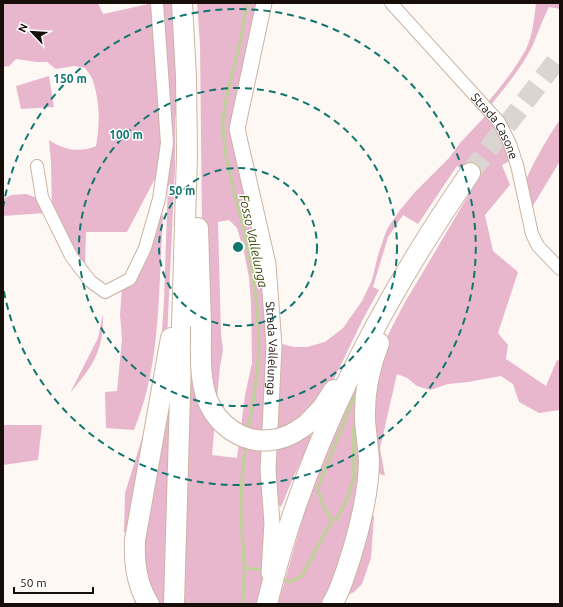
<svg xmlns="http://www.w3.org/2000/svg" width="563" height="607" font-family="Ubuntu,sans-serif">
<rect width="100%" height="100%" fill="#fdf8f4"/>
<!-- green -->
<g fill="#e8b7cd" fill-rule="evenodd">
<path d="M 3,3 L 98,3 L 103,14 L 153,3 L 162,146 L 158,173 L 127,232 L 86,232 L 85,266 L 52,211 L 51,163 L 49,140 C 64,150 79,153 96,146 C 100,125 100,102 93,81 C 92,77 88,72 85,68 L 74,66 L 56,69 L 47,62 L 37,62 L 16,59 L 9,66 L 3,67 Z"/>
<path d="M 162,3 L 175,3 L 180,91 L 175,119 L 175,168 L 167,338 L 174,376 L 168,604 L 135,604 L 129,577 L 127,535 L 124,532 L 125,493 L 153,403 L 161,347 L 164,300 L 170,122 Z"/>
<path d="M 197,3 L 260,3 L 234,129 L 265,280 L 271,552 L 256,604 L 183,604 L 190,400 L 202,226 L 200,44 ZM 229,220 L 237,228 L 244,252 L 249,277 L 251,304 L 252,363 L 245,395 L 237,458 L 212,455 L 220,367 L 223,350 L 221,334 L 218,222 Z"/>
<path d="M 536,3 L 560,3 L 560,9 L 549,7 C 542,20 538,34 532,47 C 521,68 506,86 491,105 L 488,102 C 502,85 516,68 526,49 C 533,35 534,18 536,3 Z"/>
<path d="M 49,76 L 54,107 L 21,109 L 16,86 Z"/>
<path d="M 488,113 L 513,159 L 502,165 L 510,185 L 485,215 L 493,251 L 518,272 L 498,333 L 508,345 L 506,359 L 546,386 L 557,360 L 560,361 L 560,410 L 539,413 L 519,402 L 513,384 L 501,376 L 468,382 L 448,384 L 430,390 L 417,386 L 407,378 L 397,374 L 380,448 L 385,476 L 376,472 L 371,414 L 382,348 L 393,325 L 404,304 L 478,179 L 457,166 L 418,224 L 403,215 L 388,237 L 373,287 L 379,290 L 363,319 L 338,371 L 324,397 L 309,414 L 276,431 L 278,343 L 294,347 L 307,347 L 325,342 L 343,328 L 362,301 L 372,280 L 378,255 L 387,229 L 400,210 L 415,192 L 449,158 L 460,143 Z"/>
<path d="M 560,120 L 560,161 L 531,209 C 529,202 525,193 525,185 C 525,176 553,128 560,120 Z"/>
<path d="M 26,194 L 40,199 L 45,213 L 3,216 L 3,199 L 11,195 Z"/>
<path d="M 158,208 L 163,216 C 158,287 162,363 134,430 L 106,428 L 105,392 L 117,391 L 122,339 L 120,315 L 122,286 Z"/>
<path d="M 103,314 C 104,350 93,366 70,393 L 98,338 Z"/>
<path d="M 358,382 L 362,447 L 356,514 L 325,604 L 278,604 L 308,500 L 326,452 Z"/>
<path d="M 3,425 L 42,425 L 38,460 L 3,465 Z"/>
<path d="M 309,434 L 312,438 L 293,478 L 281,507 L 275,501 L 274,449 Z"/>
<path d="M 370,515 L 374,516 L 371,558 L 362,584 L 354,592 L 346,596 Z"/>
</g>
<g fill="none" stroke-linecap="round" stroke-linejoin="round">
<!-- stream -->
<g stroke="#bed198" stroke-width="3">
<path d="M 247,3 C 244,19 242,35 238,51 C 233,74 224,98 223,122 C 223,163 239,204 247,244 C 255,283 261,324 258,364 C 256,386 252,408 248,430"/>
<path d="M 332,520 C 325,510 320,500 318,488 L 354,397"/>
<path d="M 245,568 L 264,570"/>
<path d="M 282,579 L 288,582 L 295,580 L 302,576 L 332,520 L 337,519 L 347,499 L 354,477 L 353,427"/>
<path d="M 242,604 C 247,573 242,542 241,511 C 241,489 242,466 246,444"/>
</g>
<!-- trunk-tunnel -->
<path stroke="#dad5d1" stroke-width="20" stroke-dasharray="20 10" stroke-linecap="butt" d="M 470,173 L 560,56"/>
<defs>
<g id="minor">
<path id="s1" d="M 391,3 L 499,122 L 510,144 L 517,165 L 532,234 L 538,246 L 560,269"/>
<path d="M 37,166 L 42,197 L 71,256 L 90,281 L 105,292 L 130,279 L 145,248 L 159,199 L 167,143 L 157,3"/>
</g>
<g id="tertiary">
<path id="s2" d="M 264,3 L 237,129 L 268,264 L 274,346 L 268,470 L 272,523 L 269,573"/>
</g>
<g id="trunk">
<path d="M 198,228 L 201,326"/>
<path d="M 307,424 L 323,407 L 334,390"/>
<path d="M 149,604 C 137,586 134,562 135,540 L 171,338"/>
<path d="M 174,604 L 187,154 L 186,77 L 182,3"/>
<path d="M 267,604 C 304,449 380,303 470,173"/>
<path d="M 332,604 C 341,590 345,574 350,559 C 360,527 369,493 369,460 C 368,447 366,433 365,420 C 364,393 369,368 379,343"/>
</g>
</defs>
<!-- minor casing -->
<use href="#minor" stroke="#ccb3a3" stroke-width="14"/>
<!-- tertiary casing -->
<use href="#tertiary" stroke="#ccb3a3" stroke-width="17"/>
<!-- trunk casing -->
<use href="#trunk" stroke="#ccb3a3" stroke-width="22"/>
<!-- minor -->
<use href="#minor" stroke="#fff" stroke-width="12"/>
<!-- tertiary -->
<use href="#tertiary" stroke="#fff" stroke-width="15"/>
<!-- trunk -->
<use href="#trunk" stroke="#fff" stroke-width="20"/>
<defs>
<path id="trunk-bridge" d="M 201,326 C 201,350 199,376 207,399 C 217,425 243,444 271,440 C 285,439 296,432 307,424"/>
</defs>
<!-- trunk-bridge casing -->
<use href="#trunk-bridge" stroke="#ccb3a3" stroke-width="22" stroke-linecap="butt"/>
<!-- trunk-bridge -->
<use href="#trunk-bridge" stroke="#fff" stroke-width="20"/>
</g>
<!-- distance rings -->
<g fill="none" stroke="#0f766e" stroke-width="2" stroke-dasharray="7 5">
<circle cx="238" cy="247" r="79"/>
<circle cx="238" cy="247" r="159"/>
<path d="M3 208A238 238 0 1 1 3 286"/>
</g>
<g text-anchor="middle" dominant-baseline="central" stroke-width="3" stroke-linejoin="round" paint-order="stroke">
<!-- street labels -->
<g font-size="12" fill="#170e09" stroke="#fff">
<text stroke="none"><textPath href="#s1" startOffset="162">Strada Casone</textPath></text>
<text stroke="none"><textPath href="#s2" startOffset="352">Strada Vallelunga</textPath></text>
</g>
<!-- water labels -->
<g font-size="13" font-style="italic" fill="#384705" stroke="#fff">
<text transform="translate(254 241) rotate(78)">Fosso Vallelunga</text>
</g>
</g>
<circle cx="238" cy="247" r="6" fill="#0f766e" stroke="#fff" stroke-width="2"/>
<g font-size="12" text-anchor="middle" font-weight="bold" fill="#0f766e" stroke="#fff" stroke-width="3" stroke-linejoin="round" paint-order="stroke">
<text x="70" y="83">150 m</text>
<text x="126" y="139">100 m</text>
<text x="182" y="195">50 m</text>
</g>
<!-- border -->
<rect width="563" height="607" fill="none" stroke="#170e09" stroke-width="8"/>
<!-- north arrow -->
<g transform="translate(32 32) rotate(295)" stroke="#ffffff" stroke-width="3" paint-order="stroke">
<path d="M0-3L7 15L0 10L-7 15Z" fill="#170e09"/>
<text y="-6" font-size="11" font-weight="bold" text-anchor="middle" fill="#170e09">N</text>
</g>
<!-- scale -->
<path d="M14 587v6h79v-6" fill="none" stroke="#170e09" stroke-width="2"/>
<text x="20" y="587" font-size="12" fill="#170e09" stroke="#ffffff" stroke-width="3" paint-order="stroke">50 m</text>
</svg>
